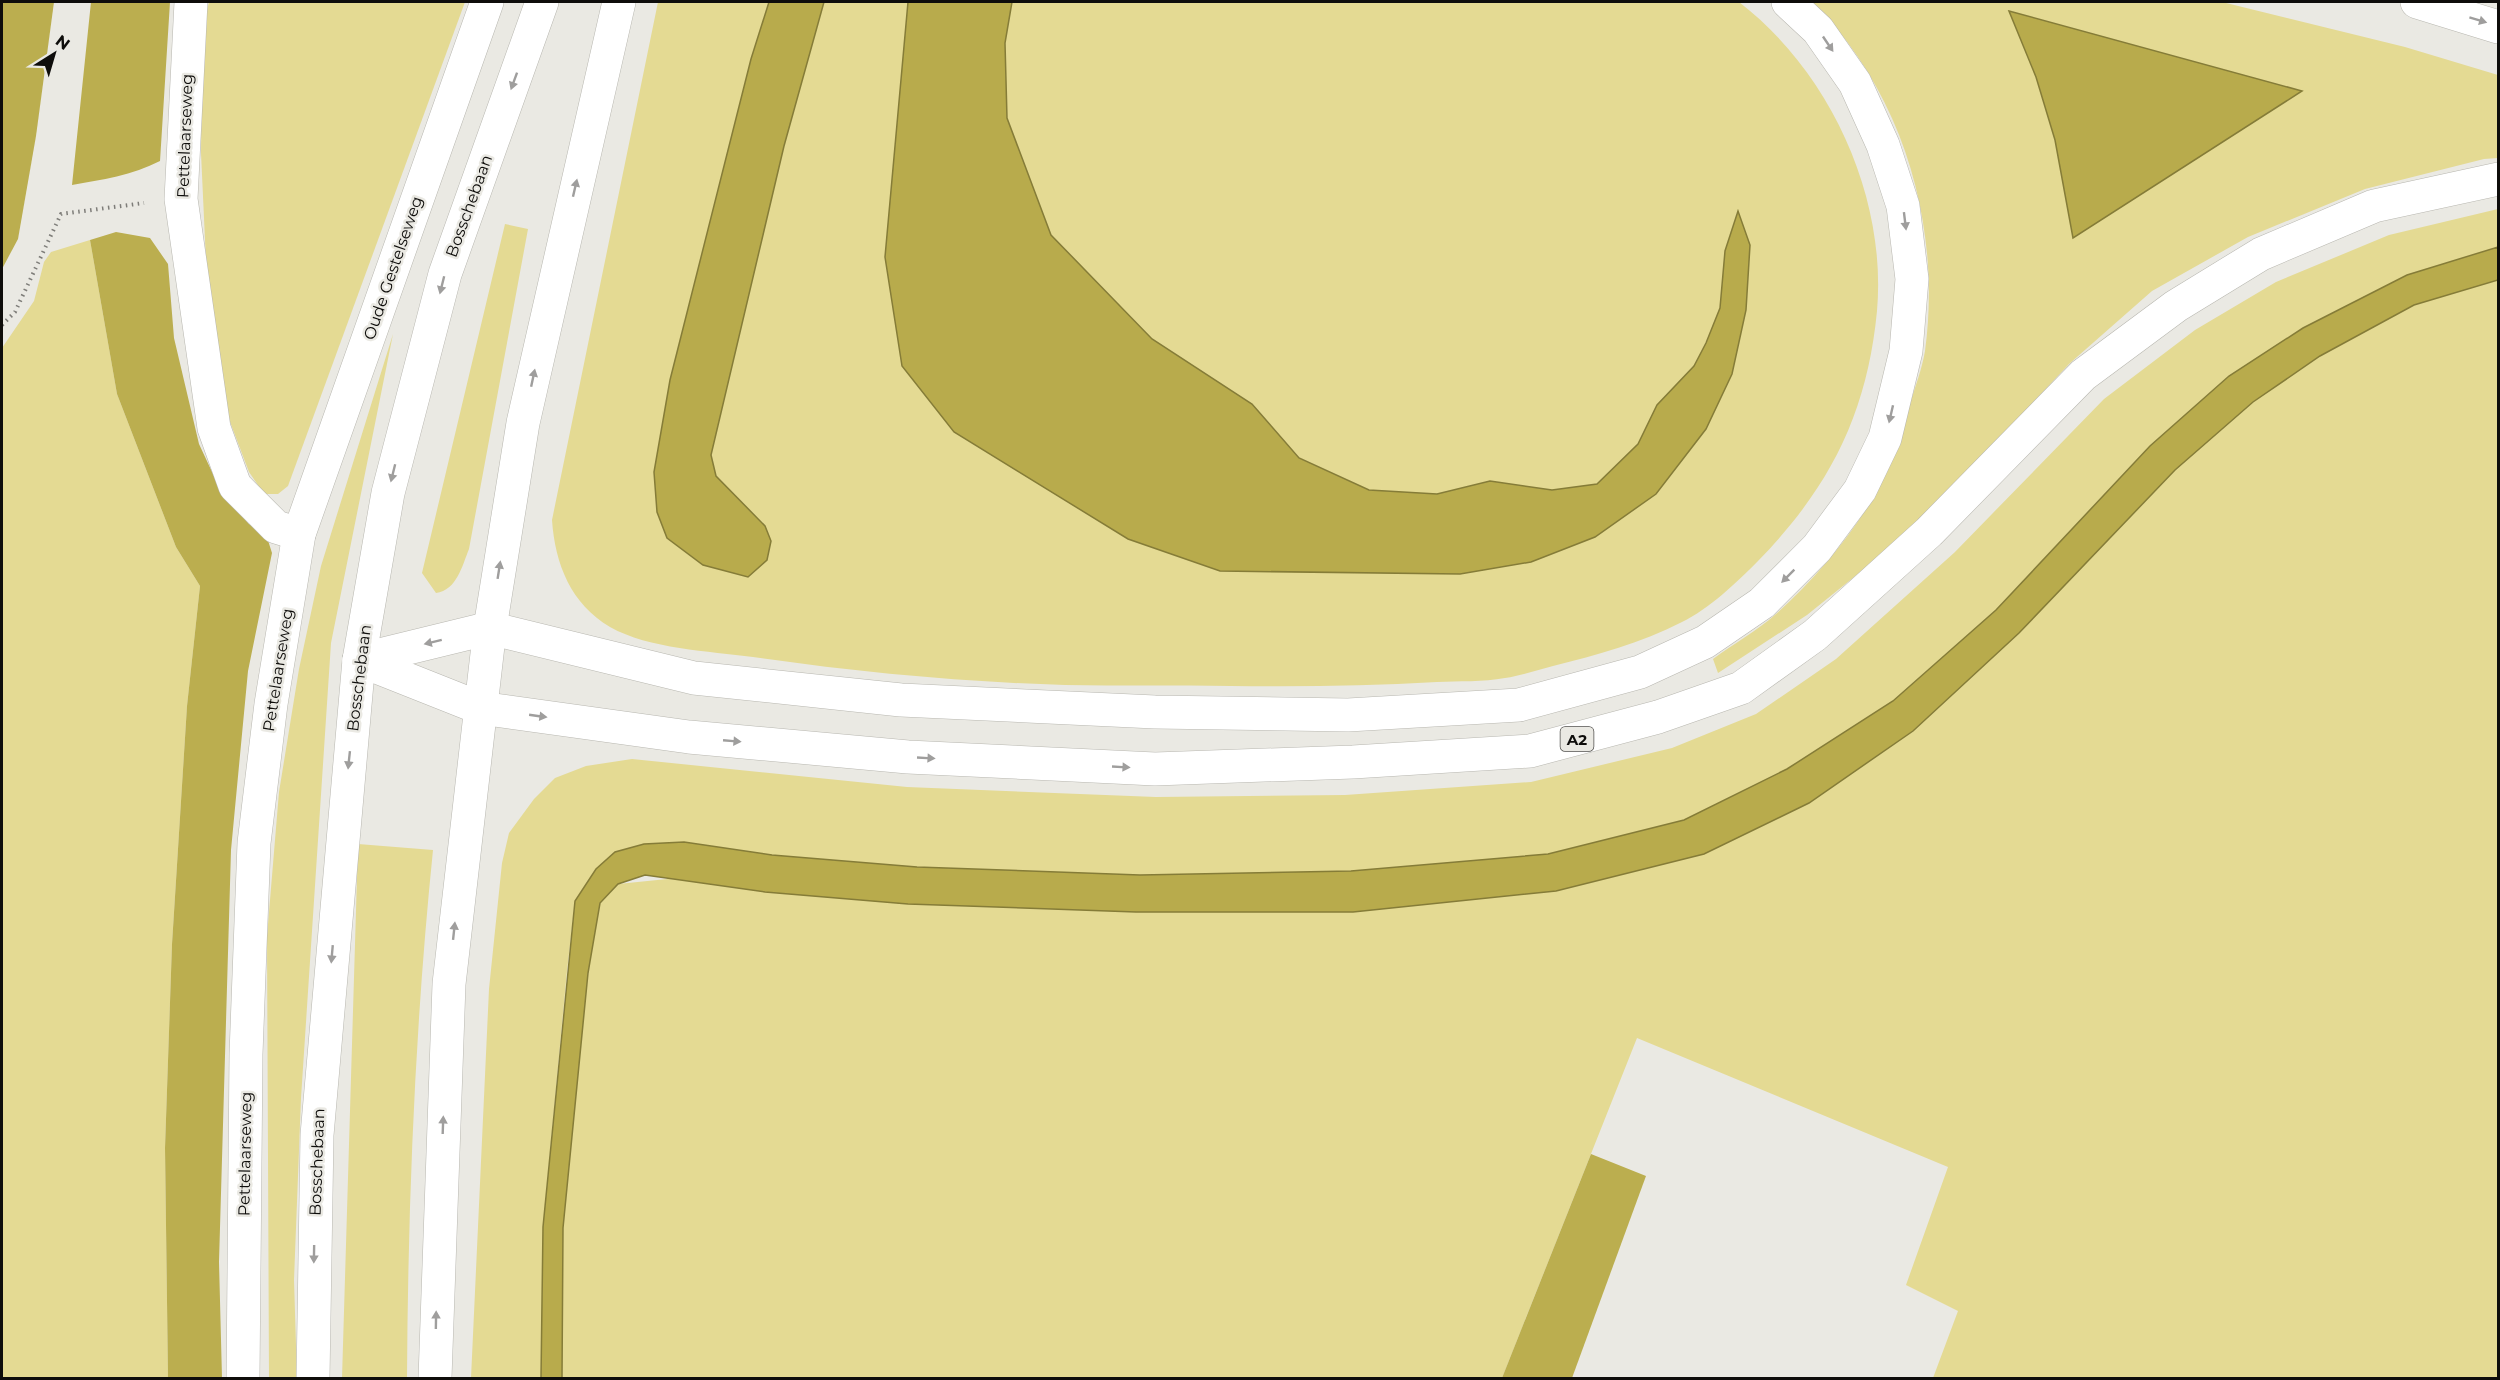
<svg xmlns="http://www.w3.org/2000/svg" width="2500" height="1380" font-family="Montserrat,sans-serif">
<rect width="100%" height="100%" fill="#eae9e3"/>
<!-- green -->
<g fill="#e4da93" fill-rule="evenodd">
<path d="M 209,2 L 465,2 L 288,486 L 278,494 L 264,494 L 249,472 L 224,406 L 207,283 L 201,153 L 202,30 Z"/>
<path d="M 658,2 L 769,2 L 751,59 L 670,380 L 654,472 L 731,492 L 716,476 L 711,455 L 784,146 L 824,2 L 908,2 L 885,257 L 1460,574 L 1706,429 L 1732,374 L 1746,310 L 1750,246 L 1737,213 L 1725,251 L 1720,308 L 1706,343 L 1694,366 L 1657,405 L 1638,444 L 1597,484 L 1552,490 L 1490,481 L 1437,494 L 1369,490 L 1299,458 L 1252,404 L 1152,339 L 1051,235 L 1007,118 L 1005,43 L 1012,2 L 1739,2 C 1830,72 1887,196 1877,311 C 1867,414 1830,487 1758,561 C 1736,583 1709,609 1682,622 C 1641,643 1597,655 1553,666 C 1537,670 1521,676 1505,678 C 1483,682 1459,681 1437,682 C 1368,686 1300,687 1231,686 C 1176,685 1120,686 1065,685 C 961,682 856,672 753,657 C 709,651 649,649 610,627 C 571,604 555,564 552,520 Z"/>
<path d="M 1812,2 L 2222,2 L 2405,47 L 2498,75 L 2498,158 L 2484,159 L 2365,189 L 2248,237 L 2152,291 L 2069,364 L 1921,523 L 1807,615 L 1718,673 L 1713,659 C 1733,644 1757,631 1776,614 C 1813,581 1849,539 1874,496 C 1891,467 1902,436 1910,404 C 1915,387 1922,369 1925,351 C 1942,226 1903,91 1812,2 ZM 2010,11 L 2301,92 L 2073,237 L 2055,140 L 2036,77 Z"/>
<path d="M 2498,209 L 2498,247 L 2407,275 L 2229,376 L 2150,446 L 1996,610 L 1893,701 L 1787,769 L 1684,820 L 1548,854 L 1351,871 L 1140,875 L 917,867 L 772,855 L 684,842 L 596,869 L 575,901 L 567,971 L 543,1227 L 541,1378 L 471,1378 L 489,989 L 502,863 L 509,833 L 534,799 L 555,778 L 586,766 L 632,759 L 907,787 L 1156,797 L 1345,795 L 1531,782 L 1672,748 L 1756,714 L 1836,659 L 1955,552 L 2104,399 L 2195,330 L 2276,282 L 2389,235 Z"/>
<path d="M 505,224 L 528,229 L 469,549 C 462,566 457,590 436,593 L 422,573 Z"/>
<path d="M 90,240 L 117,394 L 176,547 L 200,586 L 187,706 L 172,944 L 165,1148 L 168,1378 L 2,1378 L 2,348 L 34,301 L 44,262 L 51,252 Z"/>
<path d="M 2498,280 L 2498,1378 L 1933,1378 L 1958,1311 L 1906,1285 L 1948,1167 L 1637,1038 L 1502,1378 L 562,1378 L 563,1228 L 588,973 L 600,903 L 618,884 L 677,878 L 1136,912 L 1353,912 L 1556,891 L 1704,854 L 1913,731 L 2019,633 L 2175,470 L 2253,402 L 2320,356 L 2414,305 Z"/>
<path d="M 393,334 L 331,643 L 301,1098 L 294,1280 L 297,1378 L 269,1378 L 267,936 L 279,792 L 299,669 L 321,566 Z"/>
<path d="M 358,844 L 433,850 C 415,1026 408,1202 407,1378 L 342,1378 Z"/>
</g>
<!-- forest -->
<g fill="#bbae4f">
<path d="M 2,2 L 54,2 L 36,136 L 18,239 L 2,269 Z"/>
<path d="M 91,2 L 170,2 L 160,161 C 133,175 101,180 72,185 Z"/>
<path d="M 116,232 L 150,238 L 168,264 L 174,338 L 199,444 L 220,489 L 249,524 L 265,531 L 272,553 L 248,671 L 231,850 L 219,1262 L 222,1378 L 168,1378 L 165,1148 L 172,944 L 187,706 L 200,586 L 176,547 L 117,394 L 90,240 Z"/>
<path d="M 1591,1154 L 1646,1176 L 1572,1378 L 1502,1378 Z"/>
</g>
<!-- water -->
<g fill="#b8ab4c" stroke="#857c38" stroke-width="1.5">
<path d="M 769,2 L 824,2 L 784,146 L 711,455 L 716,476 L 765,526 L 771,541 L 767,560 L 748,577 L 703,565 L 667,538 L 657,512 L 654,472 L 670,380 L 751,59 Z"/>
<path d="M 908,2 L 1012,2 L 1005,43 L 1007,118 L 1051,235 L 1152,339 L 1252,404 L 1299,458 L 1369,490 L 1437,494 L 1490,481 L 1552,490 L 1597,484 L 1638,444 L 1657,405 L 1694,366 L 1706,343 L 1720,308 L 1725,251 L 1738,211 L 1750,245 L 1746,310 L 1732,374 L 1706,429 L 1656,494 L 1595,537 L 1531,562 L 1460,574 L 1220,571 L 1128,539 L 954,432 L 902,366 L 885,257 Z"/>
<path d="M 2009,11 L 2302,91 L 2073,238 L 2055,140 L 2036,77 Z"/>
<path d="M 2498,247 L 2498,280 L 2414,305 L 2320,356 L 2253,402 L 2175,470 L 2019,633 L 1913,731 L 1809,803 L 1704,854 L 1556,891 L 1353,912 L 1136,912 L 908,904 L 765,892 L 645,875 L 618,884 L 600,903 L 588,973 L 563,1228 L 562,1378 L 541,1378 L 543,1227 L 575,901 L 596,869 L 615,852 L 644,844 L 684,842 L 772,855 L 917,867 L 1140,875 L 1351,871 L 1548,854 L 1684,820 L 1787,769 L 1893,701 L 1996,610 L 2150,446 L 2229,376 L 2303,328 L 2407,275 Z"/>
</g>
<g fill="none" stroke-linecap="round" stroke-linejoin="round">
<defs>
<g id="street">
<path d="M 191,2 L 181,199 L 214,428 L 235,486 L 276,527 L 299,534"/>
<path d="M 243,1378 L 246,1054 L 254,843 L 271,704 L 299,534 L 487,2"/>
</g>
<g id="secondary">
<path d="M 313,1378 L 317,1135 L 359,660 L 388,493 L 445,274 L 542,2"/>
<path d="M 435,1378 L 449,984 L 490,628 L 523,423 L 619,2"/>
</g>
<g id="highway">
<path d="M 2417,2 L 2498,27"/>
<path d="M 359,660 L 480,708 L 689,737 L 908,757 L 1155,769 L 1353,762 L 1530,751 L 1658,717 L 1741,688 L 1815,635 L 1929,532 L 2083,375 L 2176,306 L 2261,254 L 2374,206 L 2498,179"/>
<path d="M 359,660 L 490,628 L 694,678 L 901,700 L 1155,712 L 1348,715 L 1519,705 L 1640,672 L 1705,642 L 1762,603 L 1817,548 L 1860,490 L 1885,438 L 1906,351 L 1912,279 L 1903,206 L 1883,145 L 1855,83 L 1818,30 L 1788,2"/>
</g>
</defs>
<!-- street casing -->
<use href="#street" stroke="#b8b7b0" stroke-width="34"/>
<!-- secondary casing -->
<use href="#secondary" stroke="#b8b7b0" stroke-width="34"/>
<!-- highway casing -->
<use href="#highway" stroke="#b8b7b0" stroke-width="34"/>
<!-- path -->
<path stroke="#7e7d79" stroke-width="4" stroke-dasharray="1.5 4.5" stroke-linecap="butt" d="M 2,325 L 15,312 L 61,214 L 144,203"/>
<!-- street -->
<use href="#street" stroke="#fff" stroke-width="33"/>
<!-- secondary -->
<use href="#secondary" stroke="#fff" stroke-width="33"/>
<!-- highway -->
<use href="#highway" stroke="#fff" stroke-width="33"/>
</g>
<!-- one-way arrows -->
<defs><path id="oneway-solid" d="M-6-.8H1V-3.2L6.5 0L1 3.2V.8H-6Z" transform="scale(1.5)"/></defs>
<g fill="#9f9e9d">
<use href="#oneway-solid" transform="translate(2478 20) rotate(17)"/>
<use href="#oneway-solid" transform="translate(1828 44) rotate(56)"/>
<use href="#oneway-solid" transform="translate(514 81) rotate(110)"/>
<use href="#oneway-solid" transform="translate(575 188) rotate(-77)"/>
<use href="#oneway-solid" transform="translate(1905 221) rotate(83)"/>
<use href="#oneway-solid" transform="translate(442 285) rotate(104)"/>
<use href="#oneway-solid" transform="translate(533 378) rotate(-78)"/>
<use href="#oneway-solid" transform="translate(1891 414) rotate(103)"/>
<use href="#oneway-solid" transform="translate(393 473) rotate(104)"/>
<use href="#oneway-solid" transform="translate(499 570) rotate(-81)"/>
<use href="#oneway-solid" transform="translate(1788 576) rotate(135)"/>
<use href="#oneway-solid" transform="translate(433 642) rotate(166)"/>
<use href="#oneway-solid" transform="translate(538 716) rotate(8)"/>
<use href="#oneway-solid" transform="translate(732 741) rotate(5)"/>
<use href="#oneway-solid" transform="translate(926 758) rotate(3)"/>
<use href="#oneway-solid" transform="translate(349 760) rotate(96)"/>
<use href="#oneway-solid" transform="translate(1121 767) rotate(3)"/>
<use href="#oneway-solid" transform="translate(454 931) rotate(-84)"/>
<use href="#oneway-solid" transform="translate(332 954) rotate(95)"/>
<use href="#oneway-solid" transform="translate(443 1125) rotate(-88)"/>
<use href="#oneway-solid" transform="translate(314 1254) rotate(91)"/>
<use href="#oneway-solid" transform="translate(436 1320) rotate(-89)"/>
</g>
<g text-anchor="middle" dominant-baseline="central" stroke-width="5" stroke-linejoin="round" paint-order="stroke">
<!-- shield labels -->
<rect fill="#eae9e3" stroke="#504f4c" stroke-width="1.5" x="1560.5" y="727" width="33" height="24" rx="4.5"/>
<g font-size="15" font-weight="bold" fill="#0e0d0b">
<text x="1577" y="739">A2</text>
</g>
<!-- street labels -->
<g font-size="16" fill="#0e0d0b" stroke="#eae9e3">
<text transform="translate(185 136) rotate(-88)">Pettelaarseweg</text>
<text transform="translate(469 206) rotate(-70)">Bosschebaan</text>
<text transform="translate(393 268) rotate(-71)">Oude Gestelseweg</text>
<text transform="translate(278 670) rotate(-81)">Pettelaarseweg</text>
<text transform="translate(359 678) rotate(-83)">Bosschebaan</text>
<text transform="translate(245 1154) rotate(-89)">Pettelaarseweg</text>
<text transform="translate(317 1162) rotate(-88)">Bosschebaan</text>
</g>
</g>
<!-- border -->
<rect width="2500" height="1380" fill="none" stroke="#0e0d0b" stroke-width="6"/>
<!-- north arrow -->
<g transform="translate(54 54) rotate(37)" stroke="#eae9e3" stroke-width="4.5" paint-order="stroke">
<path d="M0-4.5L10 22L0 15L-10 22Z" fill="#0e0d0b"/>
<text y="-9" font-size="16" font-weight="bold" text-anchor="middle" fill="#0e0d0b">N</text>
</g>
</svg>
